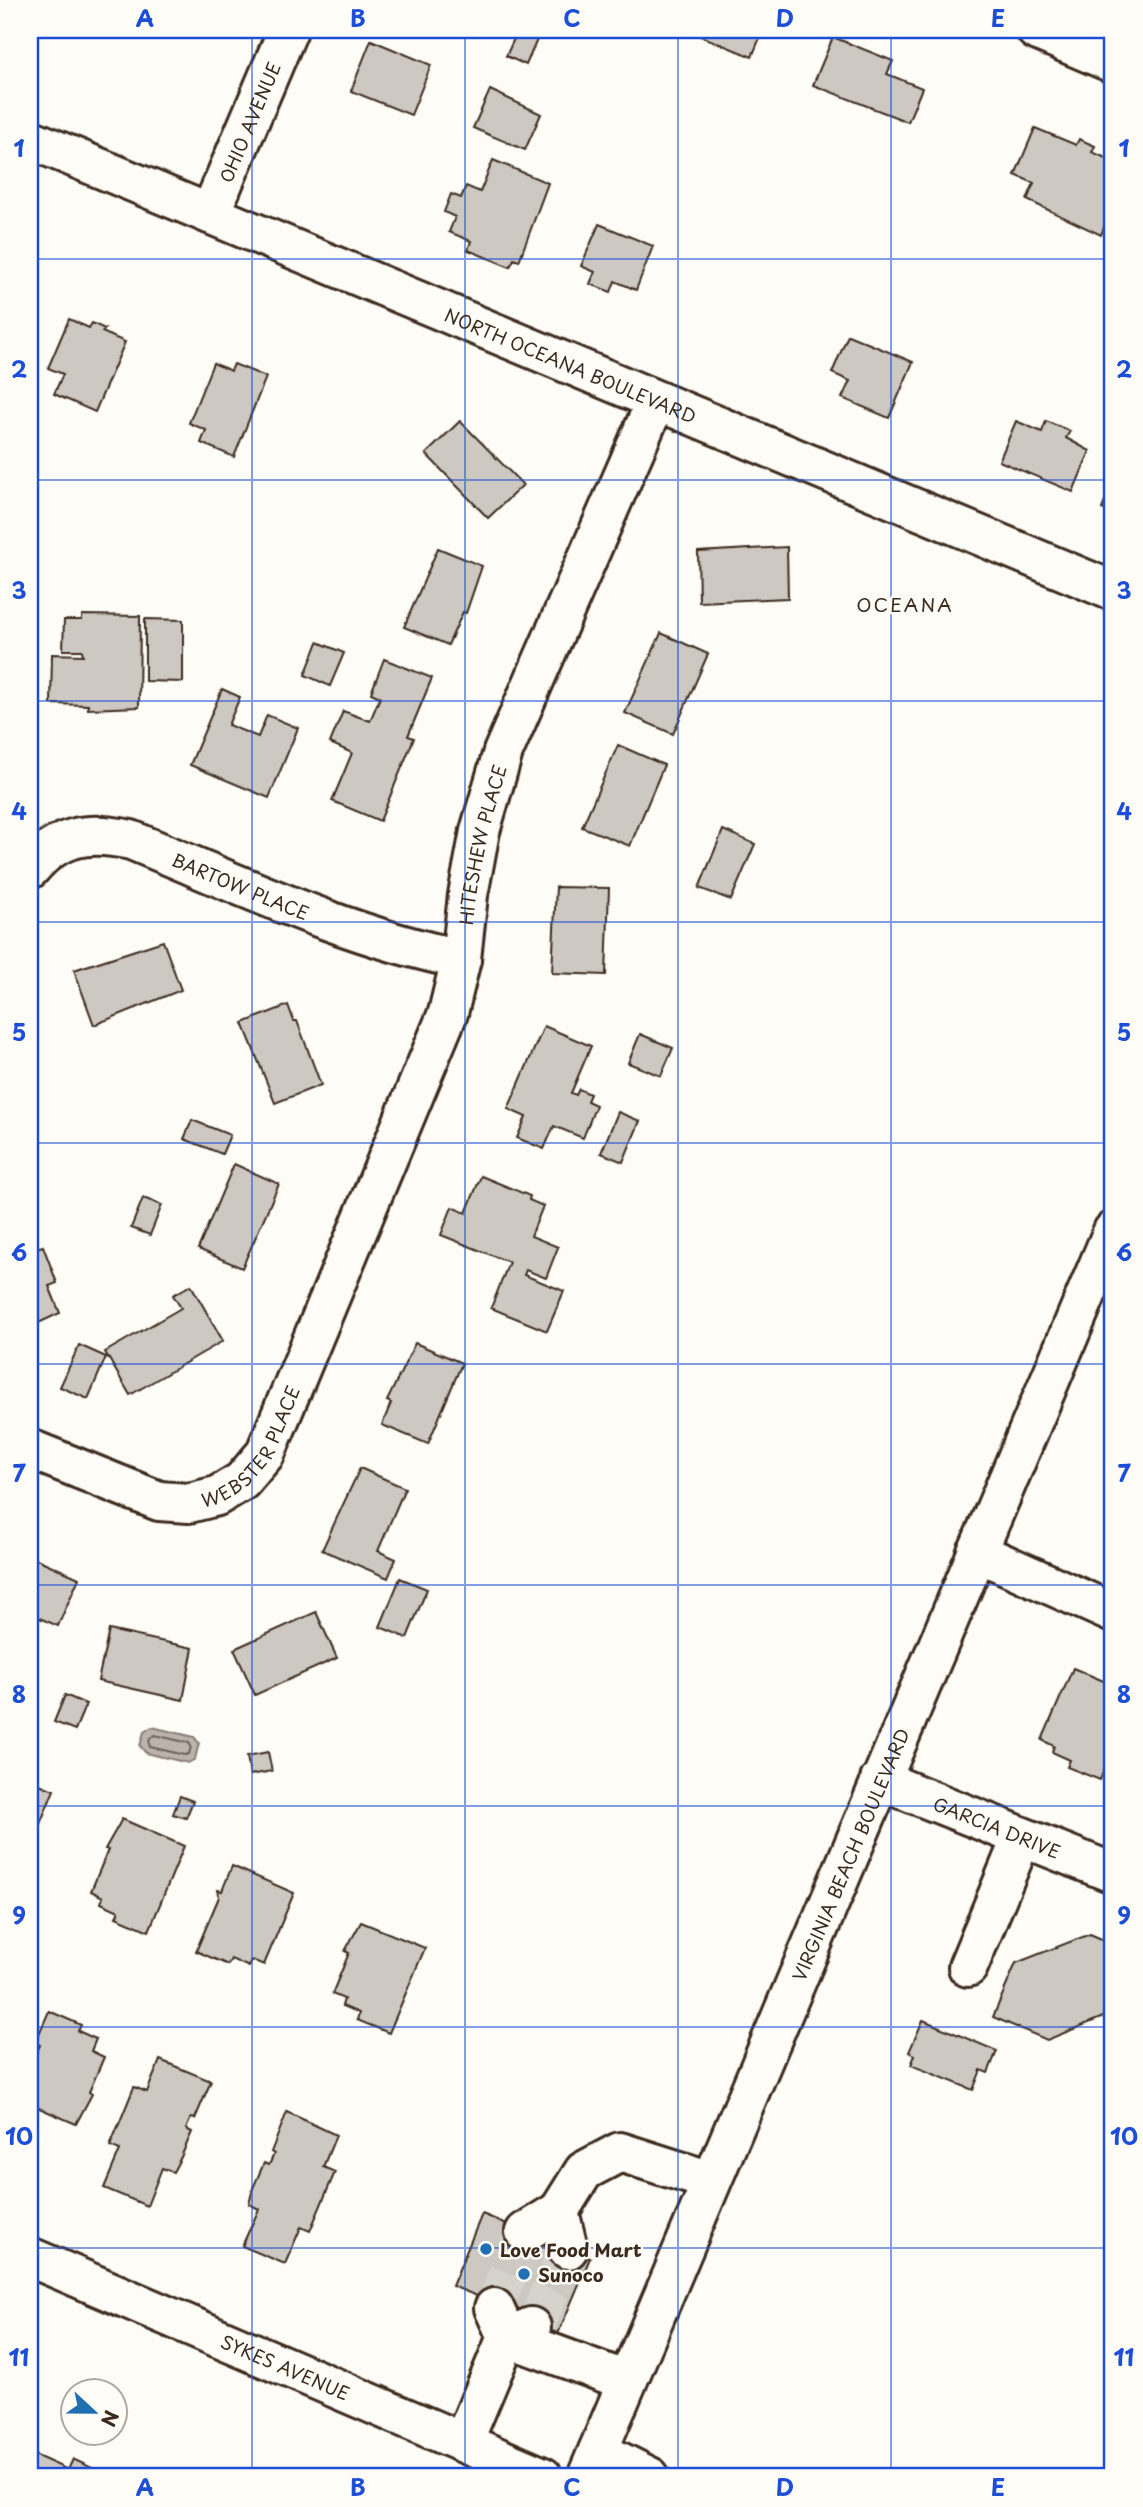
<svg xmlns="http://www.w3.org/2000/svg" width="1143" height="2507" font-family="'Playpen Sans',sans-serif">
<rect width="100%" height="100%" fill="#fdfcf7"/>
<filter id="ink" filterUnits="userSpaceOnUse"><feTurbulence type="fractalNoise" baseFrequency=".0143" numOctaves="2"/><feDisplacementMap in="SourceGraphic" scale="14" xChannelSelector="R" yChannelSelector="G"/><feConvolveMatrix kernelMatrix="1 2 1 2 8 2 1 2 1" color-interpolation-filters="sRGB"/></filter>
<g filter="url(#ink)">
<!-- water -->
<path fill="#bbb4ad" stroke="#887d74" stroke-width="2" d="M 152,1727 L 194,1737 L 199,1743 L 195,1759 L 188,1763 L 146,1753 L 140,1746 L 144,1732 Z"/>
<g fill="none" stroke-linecap="round" stroke-linejoin="round">
<!-- shore -->
<path stroke="#6e6157" stroke-width="2" d="M 155,1735 L 189,1743 L 191,1746 L 189,1754 L 185,1755 L 150,1747 L 149,1743 L 150,1738 Z"/>
</g>
<!-- building -->
<g fill="#cdc8c2" stroke="#3b2a1e" stroke-width="2">
<path d="M 518,30 L 527,30 L 539,35 L 526,65 L 506,56 Z"/>
<path d="M 686,30 L 763,30 L 752,57 Z"/>
<path d="M 833,37 L 893,61 L 887,74 L 922,88 L 908,122 L 813,85 Z"/>
<path d="M 371,40 L 431,65 L 411,115 L 351,91 Z"/>
<path d="M 490,90 L 541,114 L 525,150 L 473,128 Z"/>
<path d="M 1035,128 L 1076,145 L 1079,139 L 1095,146 L 1092,152 L 1113,161 L 1113,206 L 1101,235 L 1027,200 L 1034,183 L 1015,175 Z"/>
<path d="M 493,160 L 548,183 L 519,261 L 514,259 L 510,267 L 468,250 L 471,241 L 449,232 L 455,217 L 444,212 L 451,194 L 461,198 L 466,186 L 480,192 Z"/>
<path d="M 599,224 L 653,246 L 636,290 L 615,281 L 611,292 L 590,284 L 595,272 L 581,266 Z"/>
<path d="M 69,319 L 89,328 L 92,323 L 105,329 L 102,332 L 125,342 L 95,412 L 54,394 L 63,374 L 48,368 Z"/>
<path d="M 848,335 L 913,362 L 889,418 L 842,398 L 850,381 L 832,373 Z"/>
<path d="M 213,363 L 231,371 L 234,364 L 266,377 L 234,457 L 201,443 L 206,430 L 189,423 Z"/>
<path d="M 460,421 L 523,485 L 488,518 L 426,454 Z"/>
<path d="M 1016,421 L 1042,432 L 1046,421 L 1070,431 L 1066,438 L 1090,451 L 1073,492 L 999,461 Z"/>
<path d="M 1113,482 L 1113,514 L 1102,509 Z"/>
<path d="M 787,547 L 788,598 L 699,602 L 698,552 Z"/>
<path d="M 438,548 L 482,566 L 466,613 L 463,612 L 448,645 L 404,627 Z"/>
<path d="M 82,615 L 140,616 L 139,707 L 88,709 L 88,705 L 51,704 L 52,654 L 83,655 L 82,650 L 63,650 L 64,620 L 82,620 Z"/>
<path d="M 145,619 L 183,620 L 183,682 L 145,681 Z"/>
<path d="M 661,633 L 708,654 L 673,734 L 625,713 Z"/>
<path d="M 318,642 L 344,653 L 330,686 L 305,675 Z"/>
<path d="M 384,659 L 432,678 L 408,736 L 414,738 L 380,821 L 332,801 L 352,753 L 330,743 L 343,711 L 370,721 L 380,697 L 371,693 Z"/>
<path d="M 222,689 L 240,697 L 228,725 L 258,737 L 267,715 L 298,728 L 269,798 L 190,765 Z"/>
<path d="M 618,745 L 664,765 L 630,846 L 582,827 Z"/>
<path d="M 723,830 L 755,844 L 731,900 L 699,888 Z"/>
<path d="M 556,887 L 609,888 L 606,975 L 552,973 Z"/>
<path d="M 163,941 L 181,990 L 94,1025 L 74,970 Z"/>
<path d="M 288,1005 L 294,1021 L 297,1021 L 321,1085 L 275,1103 L 243,1023 Z"/>
<path d="M 544,1026 L 591,1046 L 571,1093 L 576,1095 L 579,1089 L 590,1094 L 587,1101 L 596,1105 L 583,1138 L 554,1126 L 544,1149 L 517,1138 L 526,1117 L 508,1109 Z"/>
<path d="M 640,1034 L 673,1048 L 661,1076 L 628,1063 Z"/>
<path d="M 618,1112 L 640,1121 L 623,1162 L 601,1153 Z"/>
<path d="M 192,1120 L 230,1135 L 222,1154 L 184,1139 Z"/>
<path d="M 234,1164 L 279,1184 L 242,1268 L 198,1249 Z"/>
<path d="M 481,1176 L 530,1196 L 529,1200 L 543,1206 L 531,1236 L 558,1247 L 546,1278 L 526,1270 L 524,1275 L 564,1291 L 547,1331 L 491,1308 L 509,1262 L 441,1235 L 452,1207 L 466,1213 Z"/>
<path d="M 143,1198 L 162,1205 L 150,1235 L 131,1228 Z"/>
<path d="M 30,1233 L 36,1248 L 43,1246 L 57,1283 L 49,1286 L 60,1313 L 30,1327 Z"/>
<path d="M 191,1285 L 223,1341 L 130,1395 L 105,1352 L 181,1308 L 173,1295 Z"/>
<path d="M 415,1343 L 462,1363 L 428,1444 L 382,1425 L 391,1403 L 387,1401 Z"/>
<path d="M 79,1345 L 106,1357 L 88,1399 L 60,1387 Z"/>
<path d="M 360,1468 L 405,1488 L 378,1551 L 396,1559 L 388,1578 L 322,1550 Z"/>
<path d="M 30,1556 L 79,1578 L 58,1626 L 30,1614 Z"/>
<path d="M 400,1578 L 427,1589 L 407,1638 L 380,1627 Z"/>
<path d="M 316,1612 L 337,1658 L 255,1695 L 234,1649 Z"/>
<path d="M 109,1630 L 193,1648 L 183,1700 L 98,1681 Z"/>
<path d="M 1073,1668 L 1113,1685 L 1113,1748 L 1100,1780 L 1067,1767 L 1070,1760 L 1052,1752 L 1054,1746 L 1042,1740 Z"/>
<path d="M 65,1695 L 86,1704 L 75,1730 L 54,1722 Z"/>
<path d="M 268,1752 L 272,1771 L 250,1775 L 247,1756 Z"/>
<path d="M 30,1780 L 54,1790 L 30,1848 Z"/>
<path d="M 180,1796 L 193,1801 L 186,1818 L 173,1814 Z"/>
<path d="M 122,1819 L 184,1846 L 149,1931 L 116,1917 L 119,1911 L 101,1903 L 103,1897 L 91,1891 L 108,1850 L 105,1849 Z"/>
<path d="M 232,1866 L 294,1893 L 264,1965 L 252,1960 L 249,1967 L 231,1959 L 228,1965 L 196,1951 L 219,1897 L 218,1890 L 222,1891 Z"/>
<path d="M 361,1922 L 425,1948 L 389,2033 L 357,2020 L 359,2013 L 342,2006 L 344,1999 L 332,1994 L 349,1953 L 345,1951 Z"/>
<path d="M 1090,1934 L 1113,1944 L 1113,2013 L 1047,2040 L 993,2017 L 1016,1963 Z"/>
<path d="M 49,2011 L 81,2025 L 78,2031 L 96,2039 L 91,2051 L 104,2057 L 89,2092 L 92,2094 L 76,2124 L 30,2104 L 30,2052 L 36,2054 L 40,2045 L 35,2043 Z"/>
<path d="M 923,2020 L 997,2051 L 988,2073 L 981,2070 L 973,2090 L 911,2065 L 915,2055 L 909,2052 Z"/>
<path d="M 160,2060 L 211,2081 L 195,2119 L 191,2118 L 186,2129 L 192,2132 L 181,2157 L 173,2172 L 162,2168 L 147,2206 L 104,2188 L 120,2150 L 110,2146 L 134,2087 L 147,2092 Z"/>
<path d="M 287,2112 L 336,2135 L 323,2167 L 335,2172 L 310,2231 L 301,2227 L 285,2264 L 242,2246 L 259,2209 L 249,2204 L 253,2188 L 264,2163 L 269,2165 L 274,2154 L 271,2152 Z"/>
<path d="M 482,2214 L 590,2258 L 558,2334 L 478,2301 L 477,2296 L 452,2286 Z"/>
<path d="M 30,2453 L 68,2470 L 73,2459 L 111,2477 L 30,2477 Z"/>
</g>
<g fill="none" stroke-linecap="round" stroke-linejoin="round">
<!-- minor-tunnel -->
<g stroke="#d6d2cc" stroke-width="38" stroke-dasharray="38 19" stroke-linecap="butt">
<path d="M 494,2308 L 525,2232"/>
<path d="M 536,2325 L 568,2249"/>
</g>
<defs>
<g id="minor">
<path d="M 1036,30 L 1113,63"/>
<path id="s1" d="M 30,139 L 1113,591"/>
<path id="s2" d="M 210,214 L 288,30"/>
<path id="s3" d="M 30,869 C 59,834 89,831 131,840 C 239,884 346,936 461,959"/>
<path id="s4" d="M 30,1449 L 159,1501 L 189,1503 L 217,1496 L 242,1481 L 265,1454 L 448,1013 L 461,959 L 468,895 L 480,831 L 503,752 L 656,401"/>
<path d="M 977,1552 L 1113,1613"/>
<path id="s5" d="M 880,1780 L 1113,1873"/>
<path d="M 968,1967 L 1022,1837"/>
<path d="M 525,2232 L 559,2211"/>
<path d="M 568,2249 L 559,2211 L 584,2171 L 620,2152 L 711,2181"/>
<path id="s6" d="M 30,2257 L 543,2477"/>
<path d="M 494,2308 L 507,2337 L 531,2327"/>
<path d="M 463,2442 L 507,2337 L 627,2381"/>
<path d="M 598,2451 L 650,2477"/>
</g>
<g id="major">
<path id="s7" d="M 587,2477 L 1113,1231"/>
</g>
</defs>
<!-- minor casing -->
<use href="#minor" stroke="#3b2a1e" stroke-width="44"/>
<!-- major casing -->
<use href="#major" stroke="#3b2a1e" stroke-width="44"/>
<!-- minor -->
<use href="#minor" stroke="#fdfcf7" stroke-width="38"/>
<!-- major -->
<use href="#major" stroke="#fdfcf7" stroke-width="38"/>
</g>
</g>
<!-- grid -->
<path fill="none" stroke="#1d4ed8" stroke-width="2" stroke-opacity="0.55" d="M 252,30 L 252,2477M 465,30 L 465,2477M 678,30 L 678,2477M 891,30 L 891,2477M 30,259 L 1113,259M 30,480 L 1113,480M 30,701 L 1113,701M 30,922 L 1113,922M 30,1143 L 1113,1143M 30,1364 L 1113,1364M 30,1585 L 1113,1585M 30,1806 L 1113,1806M 30,2027 L 1113,2027M 30,2248 L 1113,2248"/>
<!-- markers -->
<g fill="#1f6fb2" stroke="#fdfcf7" stroke-width="2.5">
<circle cx="486" cy="2249" r="7"/>
<circle cx="524" cy="2274" r="7"/>
</g>
<g text-anchor="middle" dominant-baseline="central" stroke-width="5" stroke-linejoin="round" paint-order="stroke">
<!-- street labels -->
<g font-size="18" fill="#3b2a1e" stroke="#fdfcf7">
<text stroke="none"><textPath href="#s2" startOffset="100">OHIO AVENUE</textPath></text>
<text stroke="none"><textPath href="#s1" startOffset="586">NORTH OCEANA BOULEVARD</textPath></text>
<text stroke="none"><textPath href="#s4" startOffset="912">HITESHEW PLACE</textPath></text>
<text stroke="none"><textPath href="#s3" startOffset="231">BARTOW PLACE</textPath></text>
<text stroke="none"><textPath href="#s4" startOffset="259">WEBSTER PLACE</textPath></text>
<text stroke="none"><textPath href="#s5" startOffset="126">GARCIA DRIVE</textPath></text>
<text stroke="none"><textPath href="#s7" startOffset="676">VIRGINIA BEACH BOULEVARD</textPath></text>
<text stroke="none"><textPath href="#s6" startOffset="278">SYKES AVENUE</textPath></text>
</g>
<!-- poi labels -->
<g font-size="18" font-weight="bold" fill="#3b2a1e" stroke="#fdfcf7" text-anchor="start">
<text x="500" y="2249">Love Food Mart</text>
<text x="538" y="2274">Sunoco</text>
</g>
<!-- neighbourhood labels -->
<g font-size="19" letter-spacing="2" fill="#3b2a1e" stroke="#fdfcf7">
<text x="905" y="604">OCEANA</text>
</g>
</g>
<!-- margin -->
<rect width="1143" height="2507" fill="none" stroke="#fdfcf7" stroke-width="77"/>
<!-- north arrow -->
<g transform="translate(94 2412) rotate(112)"><circle r="33" fill="#fdfcf7" stroke="#afa8a0" stroke-width="2"/>
<path d="M0-5L12 26L0 18L-12 26Z" fill="#1f6fb2"/>
<text y="-10" font-size="19" font-weight="bold" text-anchor="middle" fill="#3b2a1e">N</text>
</g>
<rect x="38" y="38" width="1066" height="2430" fill="none" stroke="#1d4ed8" stroke-width="2.5"/>
<g font-size="23" text-anchor="middle" font-weight="bold" fill="#1d4ed8">
<text x="145" y="27">A</text>
<text x="358" y="27">B</text>
<text x="572" y="27">C</text>
<text x="785" y="27">D</text>
<text x="998" y="27">E</text>
<text x="19" y="157">1</text>
<text x="1124" y="157">1</text>
<text x="19" y="378">2</text>
<text x="1124" y="378">2</text>
<text x="19" y="599">3</text>
<text x="1124" y="599">3</text>
<text x="19" y="820">4</text>
<text x="1124" y="820">4</text>
<text x="19" y="1041">5</text>
<text x="1124" y="1041">5</text>
<text x="19" y="1261">6</text>
<text x="1124" y="1261">6</text>
<text x="19" y="1482">7</text>
<text x="1124" y="1482">7</text>
<text x="19" y="1703">8</text>
<text x="1124" y="1703">8</text>
<text x="19" y="1924">9</text>
<text x="1124" y="1924">9</text>
<text x="19" y="2145">10</text>
<text x="1124" y="2145">10</text>
<text x="19" y="2366">11</text>
<text x="1124" y="2366">11</text>
<text x="145" y="2496">A</text>
<text x="358" y="2496">B</text>
<text x="572" y="2496">C</text>
<text x="785" y="2496">D</text>
<text x="998" y="2496">E</text>
</g>
</svg>
